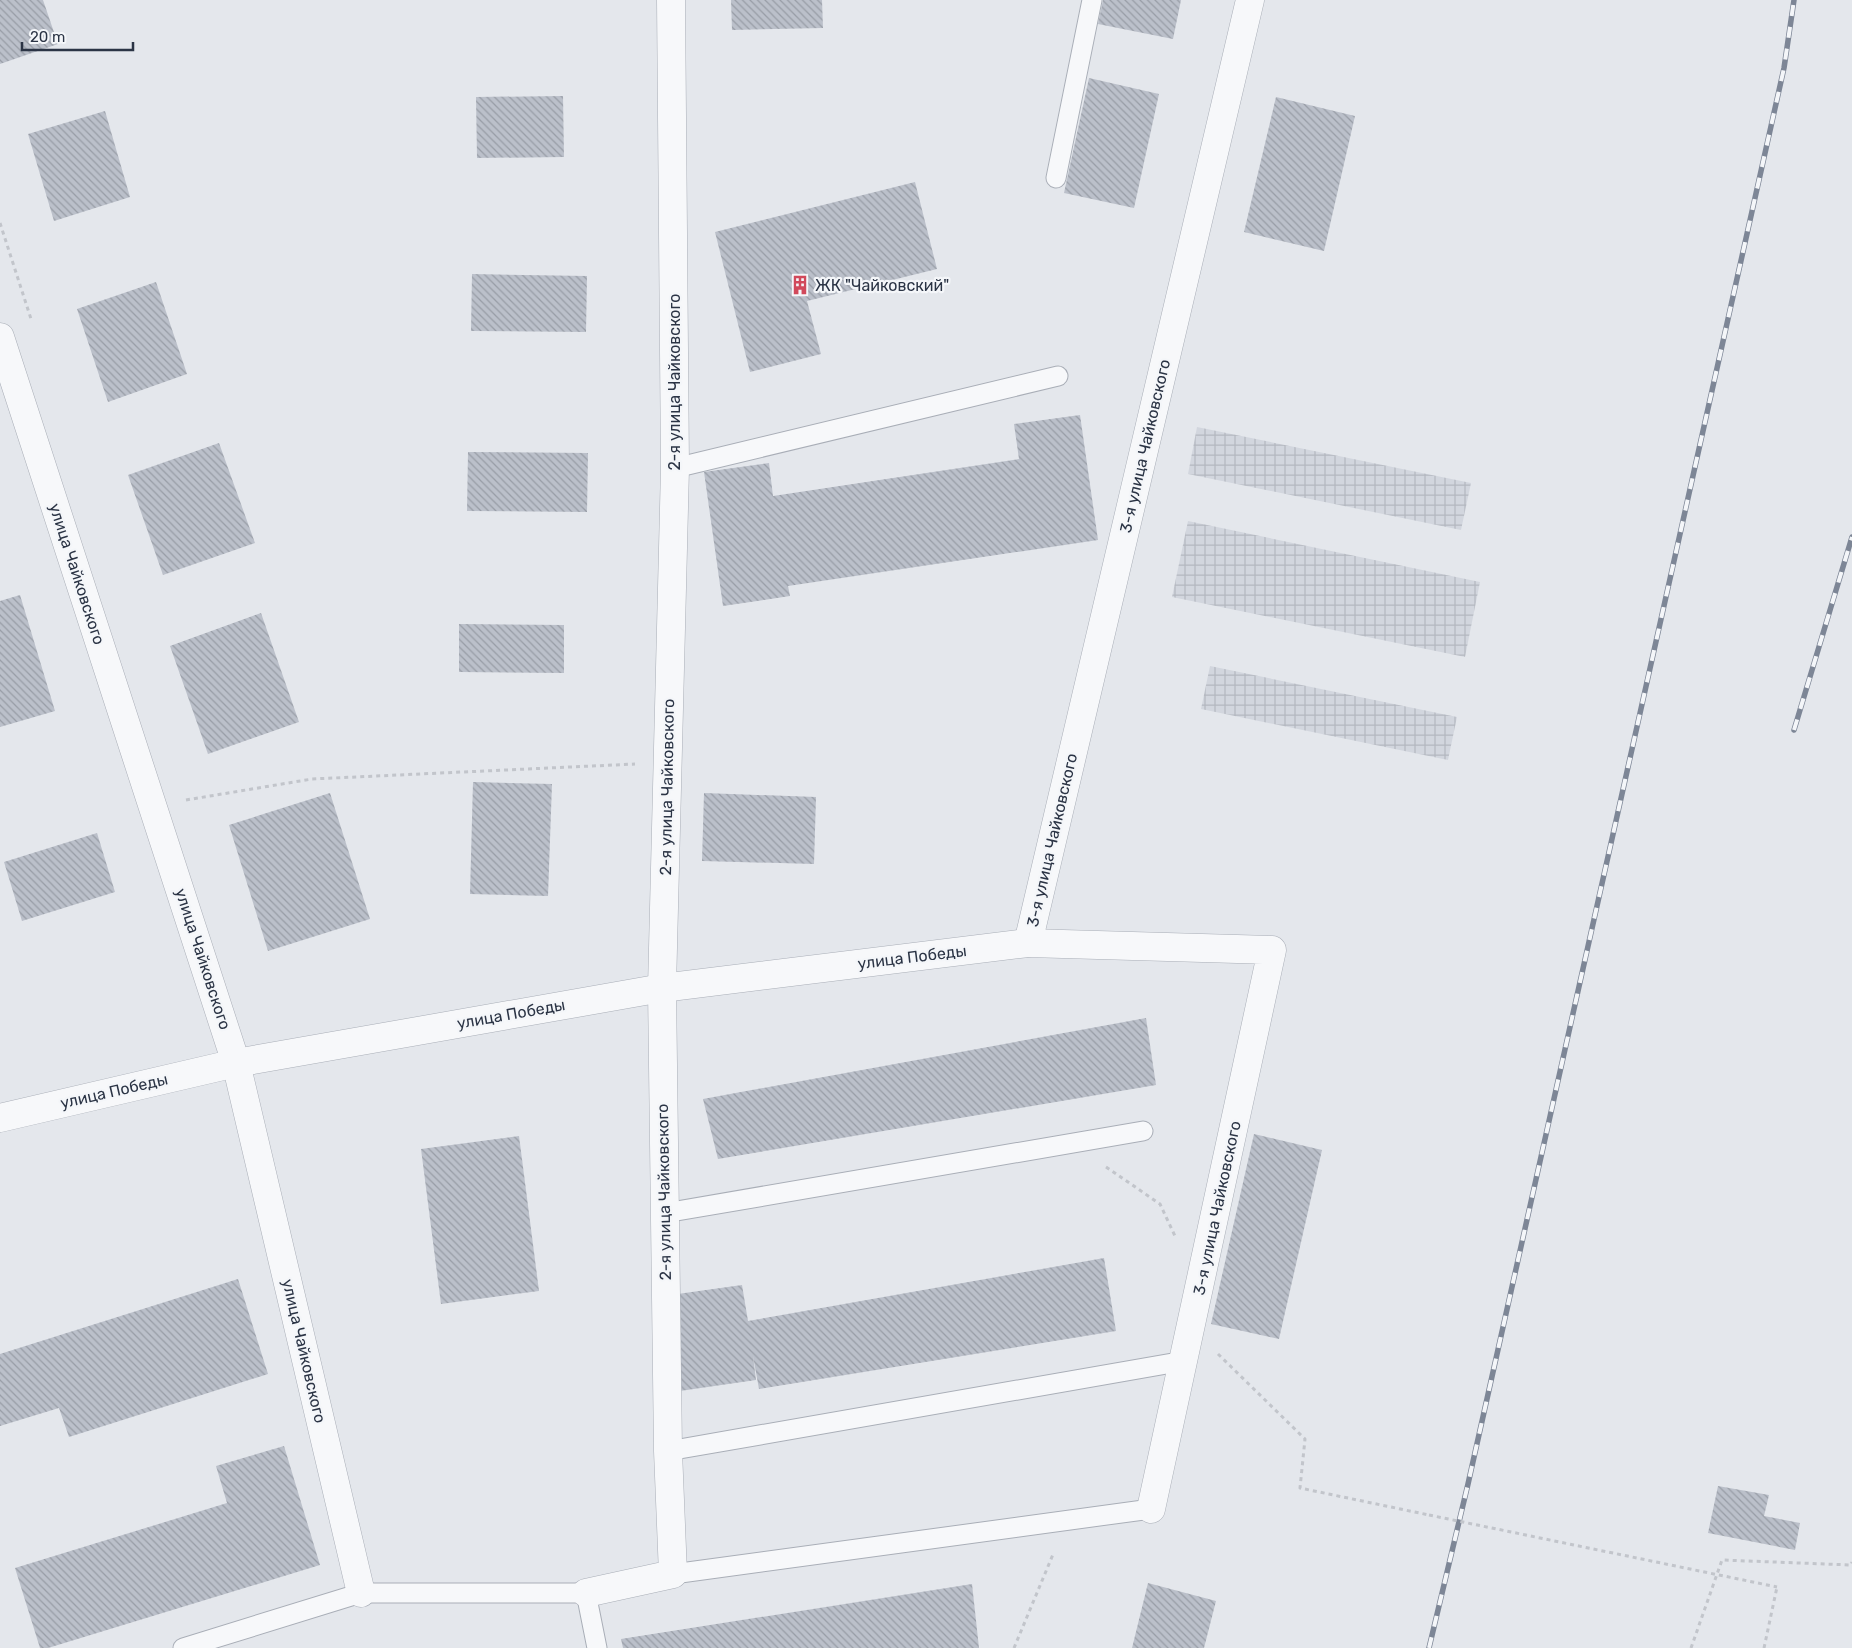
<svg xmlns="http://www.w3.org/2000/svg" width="1852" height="1648" font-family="Rubik,sans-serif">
<defs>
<pattern id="industrial-grid" width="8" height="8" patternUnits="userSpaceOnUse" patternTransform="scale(1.25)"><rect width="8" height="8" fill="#d2d6de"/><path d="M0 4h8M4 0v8" fill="none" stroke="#b4b8c0"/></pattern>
<pattern id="building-back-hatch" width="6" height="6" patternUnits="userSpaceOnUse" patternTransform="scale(1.25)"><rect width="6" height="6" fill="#bbc0ca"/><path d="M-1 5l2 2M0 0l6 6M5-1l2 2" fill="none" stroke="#989da6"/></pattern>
</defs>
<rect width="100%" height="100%" fill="#e4e7ec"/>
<!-- industrial -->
<g fill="url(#industrial-grid)">
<path d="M 1197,427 L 1471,483 L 1461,530 L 1188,474 Z"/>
<path d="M 1188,521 L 1480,582 L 1465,657 L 1172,597 Z"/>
<path d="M 1210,666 L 1457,717 L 1448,760 L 1201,709 Z"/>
</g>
<!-- building -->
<g fill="url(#building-back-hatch)">
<path d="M 0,0 L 43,0 L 58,44 L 0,64 Z"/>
<path d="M 731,0 L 822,0 L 823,28 L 732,30 Z"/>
<path d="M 1103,0 L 1181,0 L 1173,39 L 1098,24 Z"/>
<path d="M 1089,78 L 1159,94 L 1134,208 L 1064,193 Z"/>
<path d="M 563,96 L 564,157 L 477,158 L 476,97 Z"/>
<path d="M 1276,97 L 1355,116 L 1324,251 L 1244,232 Z"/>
<path d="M 105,111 L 130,197 L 54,221 L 28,134 Z"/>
<path d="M 915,182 L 937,269 L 807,301 L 821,354 L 750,372 L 715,232 Z"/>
<path d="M 472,274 L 587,276 L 586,332 L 471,331 Z"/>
<path d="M 156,282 L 187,374 L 108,402 L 77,309 Z"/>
<path d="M 1080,415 L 1098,540 L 788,586 L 790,596 L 723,606 L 704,472 L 769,463 L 773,496 L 1019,459 L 1014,424 Z"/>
<path d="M 219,443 L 255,543 L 163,575 L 128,475 Z"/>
<path d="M 468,452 L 588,453 L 587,512 L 467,511 Z"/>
<path d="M 20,595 L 55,711 L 0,727 L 0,601 Z"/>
<path d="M 261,613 L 299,722 L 208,754 L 170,646 Z"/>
<path d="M 459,624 L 564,625 L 564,673 L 459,672 Z"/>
<path d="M 473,782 L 552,784 L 548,896 L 470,894 Z"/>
<path d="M 330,793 L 370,919 L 268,951 L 229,825 Z"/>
<path d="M 704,793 L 816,797 L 814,864 L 702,861 Z"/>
<path d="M 97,833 L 115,892 L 22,921 L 4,862 Z"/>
<path d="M 1146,1018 L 1156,1085 L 718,1159 L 703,1099 Z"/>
<path d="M 1254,1134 L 1322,1150 L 1279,1339 L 1211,1324 Z"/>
<path d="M 519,1136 L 539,1291 L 441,1304 L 421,1149 Z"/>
<path d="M 1104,1258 L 1116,1331 L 759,1389 L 753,1356 L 756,1380 L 673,1392 L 656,1297 L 742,1285 L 748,1321 Z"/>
<path d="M 238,1279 L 268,1374 L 69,1437 L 59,1408 L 0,1426 L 0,1354 Z"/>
<path d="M 284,1446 L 320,1565 L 48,1648 L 40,1648 L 15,1568 L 227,1503 L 216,1466 Z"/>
<path d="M 1718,1486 L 1769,1495 L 1764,1516 L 1800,1523 L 1795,1550 L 1708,1533 Z"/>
<path d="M 1148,1583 L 1216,1601 L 1204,1648 L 1132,1648 Z"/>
<path d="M 972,1584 L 979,1648 L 623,1648 L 621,1639 Z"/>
</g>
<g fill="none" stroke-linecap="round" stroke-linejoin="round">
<defs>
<g id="lane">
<path d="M 1056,178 L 1092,0"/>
<path d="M 675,468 L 1058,376"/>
<path d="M 665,1213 L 1143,1131"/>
<path d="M 668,1451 L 1184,1361"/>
<path d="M 673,1574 L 1151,1509"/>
<path d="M 183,1648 L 361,1593 L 586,1593 L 597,1648"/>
</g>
<g id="street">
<path d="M 0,337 L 236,1063 L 361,1593"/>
<path d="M 1028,943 L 1250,0"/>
<path d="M 0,1118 L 236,1063 L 662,988 L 1028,943 L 1272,950 L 1151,1509"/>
<path d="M 586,1593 L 673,1574 L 668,1451 L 662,988 L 675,468 L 671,0"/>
</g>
</defs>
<!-- lane casing -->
<use href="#lane" stroke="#a9aeb7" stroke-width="21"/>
<!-- street casing -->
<use href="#street" stroke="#a9aeb7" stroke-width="29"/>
<!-- path -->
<g stroke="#c2c5cb" stroke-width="3" stroke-dasharray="4 4" stroke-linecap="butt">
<path d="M 0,223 L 32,322"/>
<path d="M 186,800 L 312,779 L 635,764"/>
<path d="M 1106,1167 L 1160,1204 L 1175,1236"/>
<path d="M 1218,1354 L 1305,1439 L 1300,1488 L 1429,1515"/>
<path d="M 1014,1648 L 1054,1552"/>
<path d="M 1691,1648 L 1722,1560 L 1851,1565 L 1852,1562"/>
<path d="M 1764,1648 L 1777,1587"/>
</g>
<!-- lane -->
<use href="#lane" stroke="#f7f8fa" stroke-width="19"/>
<!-- street -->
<use href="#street" stroke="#f7f8fa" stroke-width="28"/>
<defs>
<g id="rail">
<path d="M 1794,730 L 1852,537"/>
<path d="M 1429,1648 L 1468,1484 L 1784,68 L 1794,0"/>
</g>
</defs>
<!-- rail casing -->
<use href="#rail" stroke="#7d8696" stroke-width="5.5"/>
<!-- rail -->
<use href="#rail" stroke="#f4f6f9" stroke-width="4" stroke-dasharray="11" stroke-linecap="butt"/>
<!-- path-bridge -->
<path stroke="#c2c5cb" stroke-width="3" stroke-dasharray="4 4" stroke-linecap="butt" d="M 1429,1515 L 1777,1587"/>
</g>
<!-- icons -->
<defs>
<symbol id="building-bare" viewBox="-9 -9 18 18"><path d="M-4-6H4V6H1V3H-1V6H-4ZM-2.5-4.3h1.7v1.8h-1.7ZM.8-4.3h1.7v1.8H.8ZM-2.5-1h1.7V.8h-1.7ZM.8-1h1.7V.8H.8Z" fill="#d1495b" stroke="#f4f6f9" stroke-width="2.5" paint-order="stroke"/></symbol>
</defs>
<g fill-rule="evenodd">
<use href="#building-bare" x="786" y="271" width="28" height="28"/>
</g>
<g text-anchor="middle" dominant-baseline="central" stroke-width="4.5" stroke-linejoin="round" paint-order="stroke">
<!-- poi labels -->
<g font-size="16" fill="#2b3445" stroke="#f4f6f9" text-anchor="start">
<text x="815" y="285">ЖК "Чайковский"</text>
</g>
<!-- street labels -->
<g font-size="16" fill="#2b3445" stroke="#f4f6f9">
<text transform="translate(674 382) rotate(-90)">2-я улица Чайковского</text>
<text transform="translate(1145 446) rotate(-77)">3-я улица Чайковского</text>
<text transform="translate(77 574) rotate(72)">улица Чайковского</text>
<text transform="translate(667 787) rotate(-89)">2-я улица Чайковского</text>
<text transform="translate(1052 840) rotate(-77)">3-я улица Чайковского</text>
<text transform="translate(912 957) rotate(-7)">улица Победы</text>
<text transform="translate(203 959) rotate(72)">улица Чайковского</text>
<text transform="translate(511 1014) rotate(-10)">улица Победы</text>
<text transform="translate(114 1091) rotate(-13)">улица Победы</text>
<text transform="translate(664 1192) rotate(-91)">2-я улица Чайковского</text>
<text transform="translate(1217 1208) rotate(-78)">3-я улица Чайковского</text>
<text transform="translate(304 1351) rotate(77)">улица Чайковского</text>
</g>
</g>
<!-- scale -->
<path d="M22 42v8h111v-8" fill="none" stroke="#2b3445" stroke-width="2.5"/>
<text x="30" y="42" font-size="15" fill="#2b3445" stroke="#f4f6f9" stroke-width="4" paint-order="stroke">20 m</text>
</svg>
